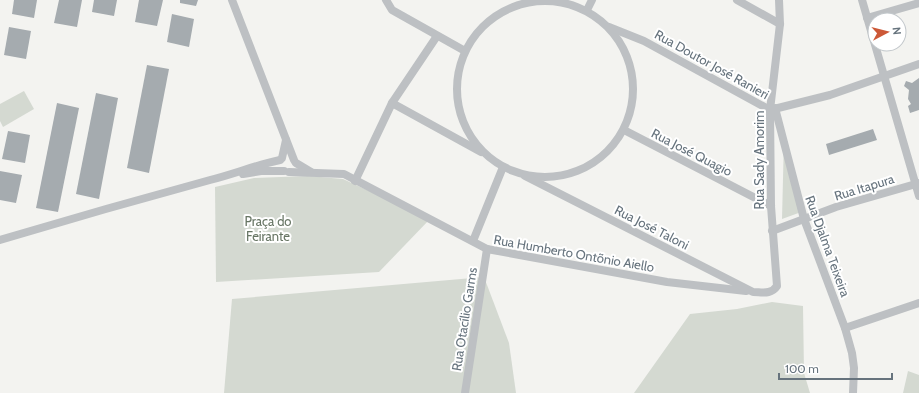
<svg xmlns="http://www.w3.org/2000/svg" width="919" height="393" font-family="Cabin,sans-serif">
<rect width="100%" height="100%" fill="#f3f3f0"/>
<!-- green -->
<g fill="#d4d9d1">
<path d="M 24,91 L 34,109 L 3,127 L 0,121 L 0,104 Z"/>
<path d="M 784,138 L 804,211 L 782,219 Z"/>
<path d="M 308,176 L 343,179 L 430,219 L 379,272 L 216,282 L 215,187 L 254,178 Z"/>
<path d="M 484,277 L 509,343 L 516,393 L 224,393 L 232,299 Z"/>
<path d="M 772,302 L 803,306 L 804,373 L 810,393 L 634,393 L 690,314 L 737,309 Z"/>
<path d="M 908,371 L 919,375 L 919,393 L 903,393 Z"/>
</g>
<!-- building -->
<g fill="#a5abaf">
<path d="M 14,0 L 37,0 L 34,18 L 12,14 Z"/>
<path d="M 59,0 L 82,0 L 77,27 L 54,23 Z"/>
<path d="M 94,0 L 117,0 L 114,16 L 92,12 Z"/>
<path d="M 139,0 L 163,0 L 157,26 L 135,22 Z"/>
<path d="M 180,0 L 198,0 L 196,6 L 180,3 Z"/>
<path d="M 172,14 L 194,19 L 189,47 L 167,42 Z"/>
<path d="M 9,27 L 31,31 L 26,59 L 4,55 Z"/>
<path d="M 147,65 L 169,69 L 149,173 L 127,168 Z"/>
<path d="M 919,78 L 919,110 L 910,113 L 908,106 L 911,104 L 908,99 L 909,90 L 904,86 L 906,81 L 912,83 Z"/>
<path d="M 96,93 L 118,98 L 99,199 L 76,194 Z"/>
<path d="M 57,103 L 79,108 L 58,212 L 36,208 Z"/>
<path d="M 873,129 L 877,140 L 829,155 L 826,144 Z"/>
<path d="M 8,131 L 30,135 L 25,163 L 2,159 Z"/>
<path d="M 714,164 L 724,169 L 721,174 L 712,169 Z"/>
<path d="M 0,171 L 22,175 L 16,203 L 0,200 Z"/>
</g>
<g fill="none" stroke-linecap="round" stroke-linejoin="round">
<!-- street -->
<g stroke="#bdc0c3" stroke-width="8">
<path d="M 232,0 L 294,160"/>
<path d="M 386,0 L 392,10 L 465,51"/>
<path d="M 737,0 L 780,24"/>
<path d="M 862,0 L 919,196"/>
<circle cx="545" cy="89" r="88"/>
<path d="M 587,10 L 592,0"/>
<path d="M 867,18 L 919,3"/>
<path d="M 609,27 L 644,41 L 770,110 L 830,95 L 919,64"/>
<path d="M 392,103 L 481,152"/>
<path d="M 775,108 L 804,219 L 845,328 L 852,353 L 854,368 L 853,393"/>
<path d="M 624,130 L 771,206"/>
<path d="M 282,158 L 286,140"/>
<path d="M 296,163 L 311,172"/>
<path d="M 289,172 L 344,174 L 487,249 L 667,282 L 746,291"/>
<path d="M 243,174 L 261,171 L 284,171"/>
<path d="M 525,176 L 753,292 C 762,292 771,295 777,286 L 771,206 L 770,110 L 780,24 L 779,0"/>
<path d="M 355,181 L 392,103 L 437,36"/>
<path d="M 772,231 L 836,207 L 919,183"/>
<path d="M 0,240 C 70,219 140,199 210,180 C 234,174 256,165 280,160"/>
<path d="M 473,241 L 503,167"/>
<path d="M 845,328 L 919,303"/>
<path d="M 465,393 L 487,249"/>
</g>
</g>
<g text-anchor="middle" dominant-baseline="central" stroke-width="4" stroke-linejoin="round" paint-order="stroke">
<!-- street labels -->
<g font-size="13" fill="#66737d" stroke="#fff">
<text transform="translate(712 64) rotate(29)">Rua Doutor José Ranieri</text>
<text transform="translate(692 152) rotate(27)">Rua José Quagio</text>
<text transform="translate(759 160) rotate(-90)">Rua Sady Amorim</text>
<text transform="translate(864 187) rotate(-17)">Rua Itapura</text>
<text transform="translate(652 227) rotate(27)">Rua José Taloni</text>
<text transform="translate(828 246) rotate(70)">Rua Djalma Teixeira</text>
<text transform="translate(574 253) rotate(10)">Rua Humberto Ontõnio Aiello</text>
<text transform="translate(464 319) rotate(-81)">Rua Otacílio Garms</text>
</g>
<!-- park labels -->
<g font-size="13" fill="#677564" stroke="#fff">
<text x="268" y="221">Praça do<tspan x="268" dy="15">Feirante</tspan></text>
</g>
</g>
<!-- north arrow -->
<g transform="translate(887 32) rotate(83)"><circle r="19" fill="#ffffff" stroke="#c2c7cb"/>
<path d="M0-3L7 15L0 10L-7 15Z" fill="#cc5837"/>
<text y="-6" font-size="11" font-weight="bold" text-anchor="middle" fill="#66737d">N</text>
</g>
<!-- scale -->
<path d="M779 373v6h113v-6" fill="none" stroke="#66737d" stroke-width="2"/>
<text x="785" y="373" font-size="12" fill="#66737d" stroke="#ffffff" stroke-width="3" paint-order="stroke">100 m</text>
</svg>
